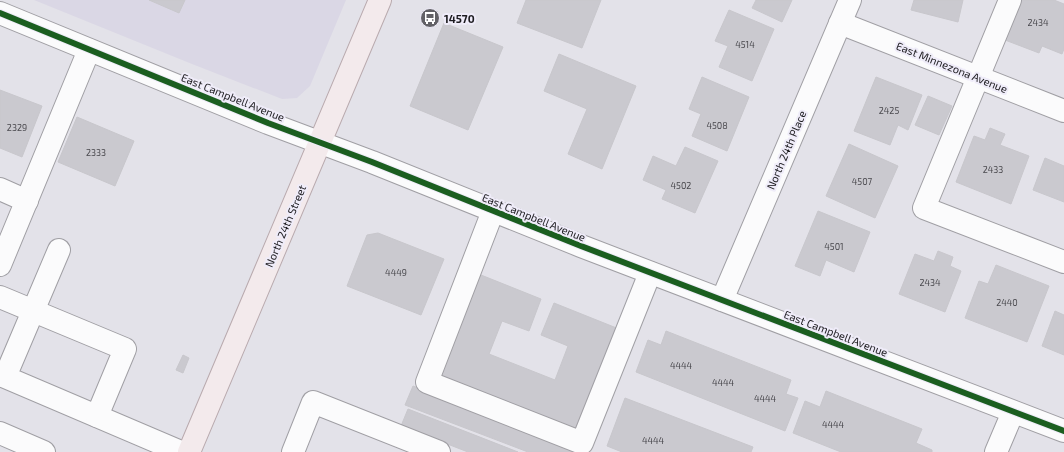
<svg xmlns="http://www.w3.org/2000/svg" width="1064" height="452" font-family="'Exo 2',sans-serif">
<rect width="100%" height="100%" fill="#e3e2e9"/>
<!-- built -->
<path fill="#dad7e5" d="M 34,0 L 346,0 L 310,86 L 297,98 L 282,99 L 192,64 Z"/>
<!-- building -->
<g fill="#cac9cf" stroke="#c8c7cc">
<path d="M 149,0 L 185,0 L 179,13 Z"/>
<path d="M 526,0 L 601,0 L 582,48 L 517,23 Z"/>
<path d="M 756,0 L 792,0 L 782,22 L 752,8 Z"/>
<path d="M 914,0 L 963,0 L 958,22 L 911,10 Z"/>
<path d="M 1020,0 L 1054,0 L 1064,4 L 1064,49 L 1062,54 L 1042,46 L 1039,53 L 1005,40 Z"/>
<path d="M 729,10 L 774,29 L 752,81 L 719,67 L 728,46 L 715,41 Z"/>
<path d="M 444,23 L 503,47 L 468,130 L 410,106 Z"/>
<path d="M 559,54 L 636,86 L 602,169 L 568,154 L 587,109 L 544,91 Z"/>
<path d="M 702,77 L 749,97 L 727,151 L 692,136 L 701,114 L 689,109 Z"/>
<path d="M 876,77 L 922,95 L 908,130 L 898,125 L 890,145 L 854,131 Z"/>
<path d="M 0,90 L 42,106 L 22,157 L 0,148 Z"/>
<path d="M 928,96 L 952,106 L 939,135 L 915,125 Z"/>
<path d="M 77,117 L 134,141 L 115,186 L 58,162 Z"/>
<path d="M 990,128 L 1005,134 L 1000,145 L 1029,156 L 1011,204 L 956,182 L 974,136 L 985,140 Z"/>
<path d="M 849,144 L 898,166 L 875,218 L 826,196 Z"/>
<path d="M 685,147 L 718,161 L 695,213 L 662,199 L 666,190 L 643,180 L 653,156 L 676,166 Z"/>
<path d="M 1045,158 L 1064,166 L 1064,202 L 1033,190 Z"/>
<path d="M 818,211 L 870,232 L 854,272 L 826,260 L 820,276 L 795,266 Z"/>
<path d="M 378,233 L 444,259 L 421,315 L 347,286 L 367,235 Z"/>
<path d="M 938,251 L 953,257 L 950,266 L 961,271 L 945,312 L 899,294 L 915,254 L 934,261 Z"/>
<path d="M 996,265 L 1049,286 L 1027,342 L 965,318 L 979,281 L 988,284 Z"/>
<path d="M 476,273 L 541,299 L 529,331 L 502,321 L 489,354 L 555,380 L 568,346 L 541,335 L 554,303 L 619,329 L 577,435 L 434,379 Z"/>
<path d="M 1055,311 L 1064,315 L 1064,355 L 1042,346 Z"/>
<path d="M 666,331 L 791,380 L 786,394 L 798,398 L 785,431 L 636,372 L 648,340 L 661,345 Z"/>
<path d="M 183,355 L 189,358 L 183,373 L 176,370 Z"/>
<path d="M 413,386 L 587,452 L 528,452 L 405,405 Z"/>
<path d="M 826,391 L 922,429 L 916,443 L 932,450 L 932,452 L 841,452 L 793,433 L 805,401 L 820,407 Z"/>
<path d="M 625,398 L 753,447 L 751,452 L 622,452 L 607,446 Z"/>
<path d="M 408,409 L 518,452 L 468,452 L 401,426 Z"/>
</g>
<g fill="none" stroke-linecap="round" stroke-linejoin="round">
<defs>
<g id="minor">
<path d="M 1010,0 L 924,208 L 1064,262"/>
<path d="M 0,13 L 268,123 L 372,162 L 581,246 L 1064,431"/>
<path d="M 840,23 L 1064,111"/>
<path d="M 0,189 L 27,201"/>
<path d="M 493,211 L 427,382 L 582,443 L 650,273"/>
<path d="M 59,250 L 5,377 L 181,452"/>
<path d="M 0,265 L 89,50"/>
<path d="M 0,297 L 125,349 L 97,416"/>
<path d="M 722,300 L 850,0"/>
<path d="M 0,433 L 44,452"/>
<path d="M 293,452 L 313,402 L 439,452"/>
<path d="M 996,452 L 1013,412"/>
</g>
<path id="major" d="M 189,452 L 380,0"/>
</defs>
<!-- minor casing -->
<use href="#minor" stroke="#a09fa4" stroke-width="24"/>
<!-- major casing -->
<use href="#major" stroke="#b9aaae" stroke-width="24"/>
<!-- minor -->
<use href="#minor" stroke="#fbfbfc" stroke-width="22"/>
<!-- major -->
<use href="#major" stroke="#f3eaec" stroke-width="22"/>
<defs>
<path id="cycleway" d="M 0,13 L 268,123 L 372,162 L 581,246 L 1064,431"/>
</defs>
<!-- cycleway casing -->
<use href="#cycleway" stroke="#efecf9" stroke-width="8"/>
<!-- cycleway -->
<use href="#cycleway" stroke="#1b5e20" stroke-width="6"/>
</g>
<!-- icons -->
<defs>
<symbol id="bus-disc" viewBox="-11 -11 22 22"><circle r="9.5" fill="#626166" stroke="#efecf9"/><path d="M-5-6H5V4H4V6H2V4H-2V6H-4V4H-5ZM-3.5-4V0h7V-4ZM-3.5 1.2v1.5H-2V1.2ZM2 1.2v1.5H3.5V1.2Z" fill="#fff"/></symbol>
</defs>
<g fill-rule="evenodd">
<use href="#bus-disc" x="419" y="7" width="22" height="22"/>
</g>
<g text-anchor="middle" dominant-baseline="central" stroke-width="4" stroke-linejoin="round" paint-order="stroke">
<!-- number labels -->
<g font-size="9" fill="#4a494e">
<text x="1038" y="22">2434</text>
<text x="745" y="44">4514</text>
<text x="889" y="110">2425</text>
<text x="717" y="125">4508</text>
<text x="17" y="127">2329</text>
<text x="96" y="152">2333</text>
<text x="993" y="169">2433</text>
<text x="862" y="181">4507</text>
<text x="681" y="185">4502</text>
<text x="834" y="246">4501</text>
<text x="396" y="272">4449</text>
<text x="930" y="282">2434</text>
<text x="1007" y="302">2440</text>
<text x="681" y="365">4444</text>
<text x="723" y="382">4444</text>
<text x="765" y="398">4444</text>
<text x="833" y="424">4444</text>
<text x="653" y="440">4444</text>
</g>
<!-- poi labels -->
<g font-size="11" font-weight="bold" fill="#1c1b1f" stroke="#efecf9" text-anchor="start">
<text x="444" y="18">14570</text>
</g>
<!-- street labels -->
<g font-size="11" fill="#1c1b1f" stroke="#efecf9">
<text transform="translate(952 67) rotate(22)">East Minnezona Avenue</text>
<text transform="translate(233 97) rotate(22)">East Campbell Avenue</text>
<text transform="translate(786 150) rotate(-67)">North 24th Place</text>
<text transform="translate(534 217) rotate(22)">East Campbell Avenue</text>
<text transform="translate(285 226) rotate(-67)">North 24th Street</text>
<text transform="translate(836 333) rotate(21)">East Campbell Avenue</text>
</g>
</g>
</svg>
